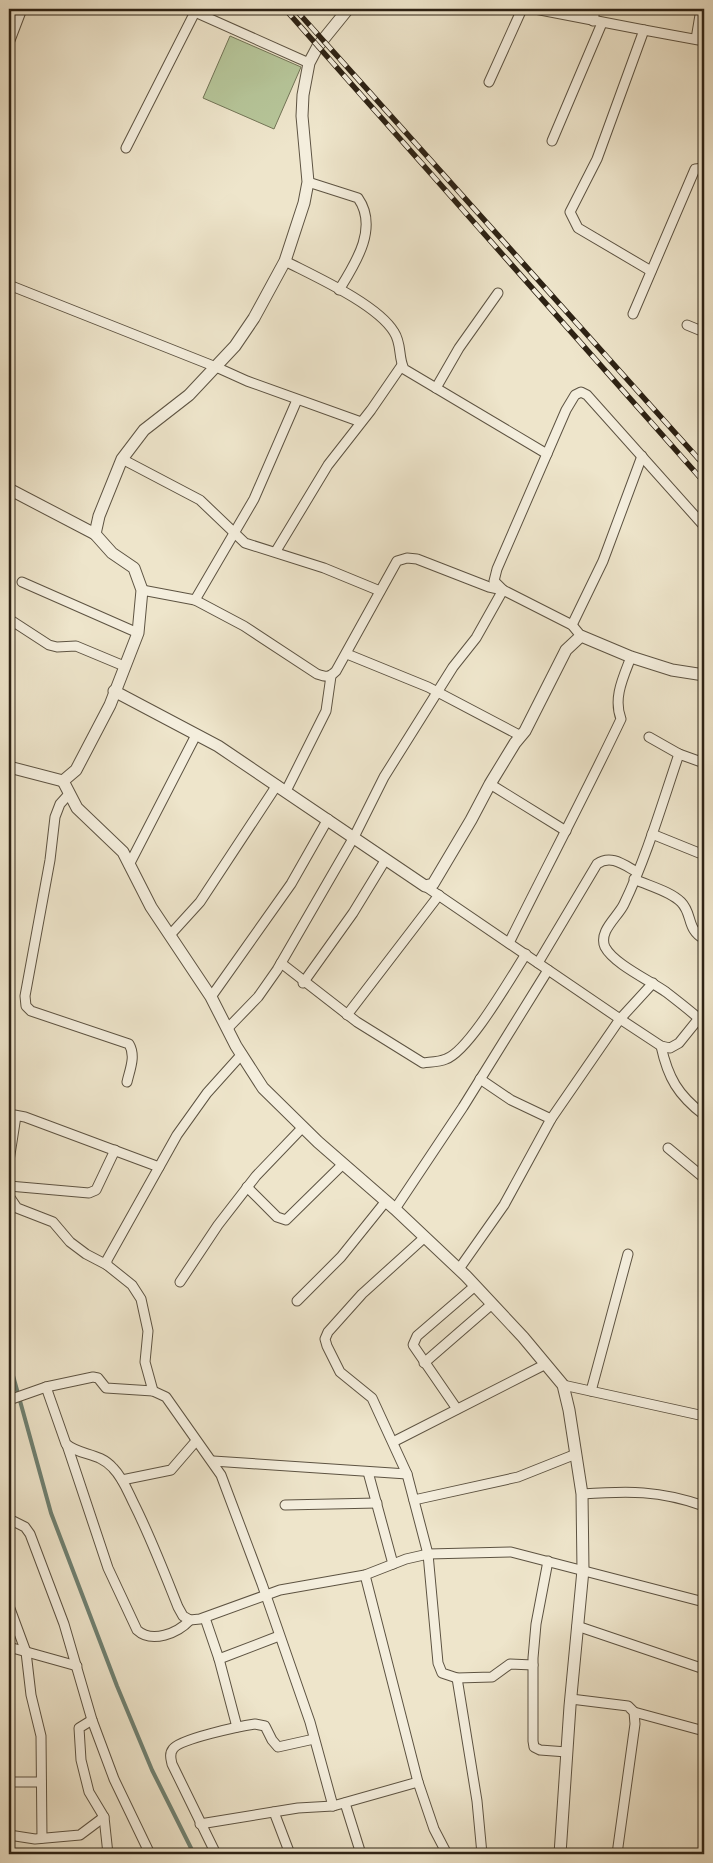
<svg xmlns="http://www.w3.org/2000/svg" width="713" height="1863" font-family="'IM FELL Double Pica',serif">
<rect width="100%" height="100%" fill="#eee5cb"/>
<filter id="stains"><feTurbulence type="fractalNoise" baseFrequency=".004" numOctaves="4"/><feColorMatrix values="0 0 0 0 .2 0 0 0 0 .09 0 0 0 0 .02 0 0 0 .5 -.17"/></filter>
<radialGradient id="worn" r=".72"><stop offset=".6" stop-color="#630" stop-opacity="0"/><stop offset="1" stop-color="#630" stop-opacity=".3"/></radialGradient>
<!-- green -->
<path fill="#b6c599" stroke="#727456" d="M 230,36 L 301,67 L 274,129 L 203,98 Z"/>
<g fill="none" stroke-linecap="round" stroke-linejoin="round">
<!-- stream -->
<path stroke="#6f8172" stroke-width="4" d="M 9,1361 L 51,1513 L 117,1686 L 152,1770 L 194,1854"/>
<defs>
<g id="minor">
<path d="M 188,9 L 309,63"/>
<path d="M 535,9 L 644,30"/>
<path d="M 593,21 L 595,9"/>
<path d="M 696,39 L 701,9"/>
<path d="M 9,43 L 22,9"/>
<path d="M 489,82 L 522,9"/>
<path d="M 552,141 L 602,23"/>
<path d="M 126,148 L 195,12"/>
<path d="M 308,182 L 358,198 C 379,228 355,264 339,290"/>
<path d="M 285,261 C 314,276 377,304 394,332 C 402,344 398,357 404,369 L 547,454"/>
<path d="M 651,271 L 578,228 L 570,212 L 597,159 L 644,30 L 704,41"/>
<path d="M 9,285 L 216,367 L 247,381 L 361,422"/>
<path d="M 633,314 L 695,169 L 704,168"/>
<path d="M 687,325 L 704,332"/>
<path d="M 436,388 L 459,348 L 498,293"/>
<path d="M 122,459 L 200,500 L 245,543 L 324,568 L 380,591"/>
<path d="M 276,551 L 328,465 L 371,410 L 402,365"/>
<path d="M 22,582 L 138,633"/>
<path d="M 142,590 L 195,600 L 244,626 L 317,674 C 326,677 329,678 336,671 L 397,561 L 407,558 L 417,559 L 489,587 L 503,590 L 476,638 L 453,667 L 384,777 L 354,837 L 277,970 L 258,997 L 228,1028"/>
<path d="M 195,600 L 254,499 L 297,400"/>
<path d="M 9,619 L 49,645 L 57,647 L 76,646 L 124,666"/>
<path d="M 572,625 L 603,561 L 642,456"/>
<path d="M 581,636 L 572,625 L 503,590 L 494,581 L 497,569 L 566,410 L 575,395 L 581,392 L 587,395 L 704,526"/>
<path d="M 347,654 L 428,687 L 521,736"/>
<path d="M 649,737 L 679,754 L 704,763"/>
<path d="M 679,754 C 662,804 647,856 624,904 C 618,917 598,931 605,947 C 614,964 649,980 666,992 C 679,1002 692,1012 704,1023"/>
<path d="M 490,784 L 566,831"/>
<path d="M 286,791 L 326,711 L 331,676"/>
<path d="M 69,794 L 60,804 L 55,817 L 50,860 L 25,996 L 26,1006 L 31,1011 L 129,1044 C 136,1056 130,1069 127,1082"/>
<path d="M 652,834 L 704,855"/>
<path d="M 129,865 L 196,735"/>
<path d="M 634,879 C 649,886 670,891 681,902 C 693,914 686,929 704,939"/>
<path d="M 425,886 L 620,1019 L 653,983"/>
<path d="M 170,935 L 200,902 L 277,785"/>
<path d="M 509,943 C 546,868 585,795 621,719 C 613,698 623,678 631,657"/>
<path d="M 281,963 L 357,1022 L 423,1063 C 430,1062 439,1062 446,1059 C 469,1051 511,977 526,954"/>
<path d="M 538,963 L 597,864 C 611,854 624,865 637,872"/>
<path d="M 303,983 L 353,913 L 386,859"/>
<path d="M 211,997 L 291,884 L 328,819"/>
<path d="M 347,1015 L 439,895"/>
<path d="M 661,1046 C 668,1078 678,1095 704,1115"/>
<path d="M 480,1079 L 511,1100 L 551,1119"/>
<path d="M 9,1114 L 25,1117 L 159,1167"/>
<path d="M 668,1148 L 704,1178"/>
<path d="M 9,1161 L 16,1116"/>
<path d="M 9,1186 L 89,1193 L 96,1190 L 115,1150"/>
<path d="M 247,1187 L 277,1217 L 286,1220 L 343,1164"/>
<path d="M 9,1196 L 17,1208 L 53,1222 L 70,1242 L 86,1254 L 107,1265"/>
<path d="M 395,1209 L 463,1107 L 548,970"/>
<path d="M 425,1237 L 362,1294 L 328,1332 L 325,1339 L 327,1346 L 340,1372 L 372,1398 L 407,1474 L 428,1554 L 438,1663 L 442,1673 L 457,1678 L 492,1677 L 510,1664 L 533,1665"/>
<path d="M 459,1269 L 504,1205 L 551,1119 L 620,1019 L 661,1046 L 670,1048 L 679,1043 L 704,1012"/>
<path d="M 180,1282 L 218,1225 L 256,1176 L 303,1127"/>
<path d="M 297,1301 L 341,1257 L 386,1201"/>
<path d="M 424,1363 L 492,1304"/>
<path d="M 563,1385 L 704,1416"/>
<path d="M 46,1387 L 66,1444 C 80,1456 99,1452 113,1468 C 123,1478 128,1492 134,1504 C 151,1538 164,1572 178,1607 L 183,1616 L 190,1620 L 200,1619 L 280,1590 L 365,1575 L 406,1559 L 428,1554 L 511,1552 L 704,1602"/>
<path d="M 153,1391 L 145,1362 L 148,1331 L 141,1299 L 132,1285 L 107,1265 L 107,1260 L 177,1135 L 207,1093 L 242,1054"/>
<path d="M 591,1391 L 628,1254"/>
<path d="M 9,1400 L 46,1387 L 93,1377 L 98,1378 L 106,1388 L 153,1391 L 166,1397 L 221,1475 L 262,1584 L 310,1722 L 333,1806"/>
<path d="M 457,1409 L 413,1345 L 417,1336 L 475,1286"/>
<path d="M 393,1442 L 546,1364"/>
<path d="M 67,1445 L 108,1568 L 137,1630 C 152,1644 178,1633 190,1620"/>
<path d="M 213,1461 L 407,1474"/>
<path d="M 368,1472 L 393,1564"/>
<path d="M 122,1480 L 171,1470 L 196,1441"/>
<path d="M 582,1494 C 628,1491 659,1490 704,1506"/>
<path d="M 414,1500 L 518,1477 L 576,1454"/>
<path d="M 285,1505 L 377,1503"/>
<path d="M 9,1519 L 25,1527 L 30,1534 L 64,1624 L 92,1720 L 114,1779 L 150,1854"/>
<path d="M 548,1561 L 536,1624 L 533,1658 L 533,1741 L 534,1747 L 540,1750 L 567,1752"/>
<path d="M 365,1575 L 418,1782 L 434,1829 L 447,1854"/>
<path d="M 9,1606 L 26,1652 L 31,1695 L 41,1736 L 42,1838"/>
<path d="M 205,1618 L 219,1659 L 237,1727"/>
<path d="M 577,1626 L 704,1669"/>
<path d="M 9,1647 L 77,1666"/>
<path d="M 219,1659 L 279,1636"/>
<path d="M 457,1678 L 477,1801 L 482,1854"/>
<path d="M 571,1699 L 628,1706 L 634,1712 L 635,1724 L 617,1854"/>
<path d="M 634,1712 L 704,1731"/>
<path d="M 92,1720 L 79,1728 L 81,1760 L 89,1792 L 104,1817 L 108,1854"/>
<path d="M 9,1782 L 41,1782"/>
<path d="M 345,1803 L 361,1854"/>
<path d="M 274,1812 L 290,1854"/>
<path d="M 200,1824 L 298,1808 L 333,1806 L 418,1782"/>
<path d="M 9,1835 L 35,1839 L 80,1835 L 104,1817"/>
<path d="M 216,1854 L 172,1764 C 171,1759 169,1754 173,1749 C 179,1739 241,1726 255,1724 L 265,1726 L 272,1740 L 278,1747 L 314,1739"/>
</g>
<g id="tertiary">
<path d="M 9,489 L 95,534"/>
<path d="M 114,691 L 218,746 L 425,886 L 433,884 L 471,820 L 490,784 L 515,743 L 525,731 L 566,650 L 581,636 L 631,657 L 672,670 L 704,675"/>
<path d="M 9,767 L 63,781 L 76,770 L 110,705 L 138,633 L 142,590 L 134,568 L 112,553 L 95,534 L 99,516 L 122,459 L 144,430 L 189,395 L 235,346 L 254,318 L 285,261 L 304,203 L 308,182 L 302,116 L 303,95 L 309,63 L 318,46 L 348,9"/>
<path d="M 63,781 L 77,808 L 123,852 L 151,907 L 211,997 L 236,1046 L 263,1088 L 318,1142 L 395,1209 L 466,1276 L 523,1337 L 563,1385 L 569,1410 L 582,1494 L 583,1570 L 570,1706 L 560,1854"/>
</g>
</defs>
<!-- minor casing -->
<use href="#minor" stroke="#5d5342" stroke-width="11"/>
<!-- tertiary casing -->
<use href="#tertiary" stroke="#5d5342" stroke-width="13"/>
<!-- minor -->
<use href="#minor" stroke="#f4eedd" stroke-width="9"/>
<!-- tertiary -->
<use href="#tertiary" stroke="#f4eedd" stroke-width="11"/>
<defs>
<g id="rail">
<path d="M 285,9 L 704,482"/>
<path d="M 295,9 L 704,465"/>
</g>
</defs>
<!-- rail casing -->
<use href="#rail" stroke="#2d2214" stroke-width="5.5"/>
<!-- rail -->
<use href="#rail" stroke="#f4eedd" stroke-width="4" stroke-dasharray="11" stroke-linecap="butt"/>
</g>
<!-- margin -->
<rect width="713" height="1863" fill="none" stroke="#eee5cb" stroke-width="30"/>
<rect x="10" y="10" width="693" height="1843" fill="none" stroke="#2d2214" stroke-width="2.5"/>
<rect x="15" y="15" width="683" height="1833" fill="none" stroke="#2d2214"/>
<rect width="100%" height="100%" filter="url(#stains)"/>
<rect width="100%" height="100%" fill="url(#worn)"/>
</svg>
